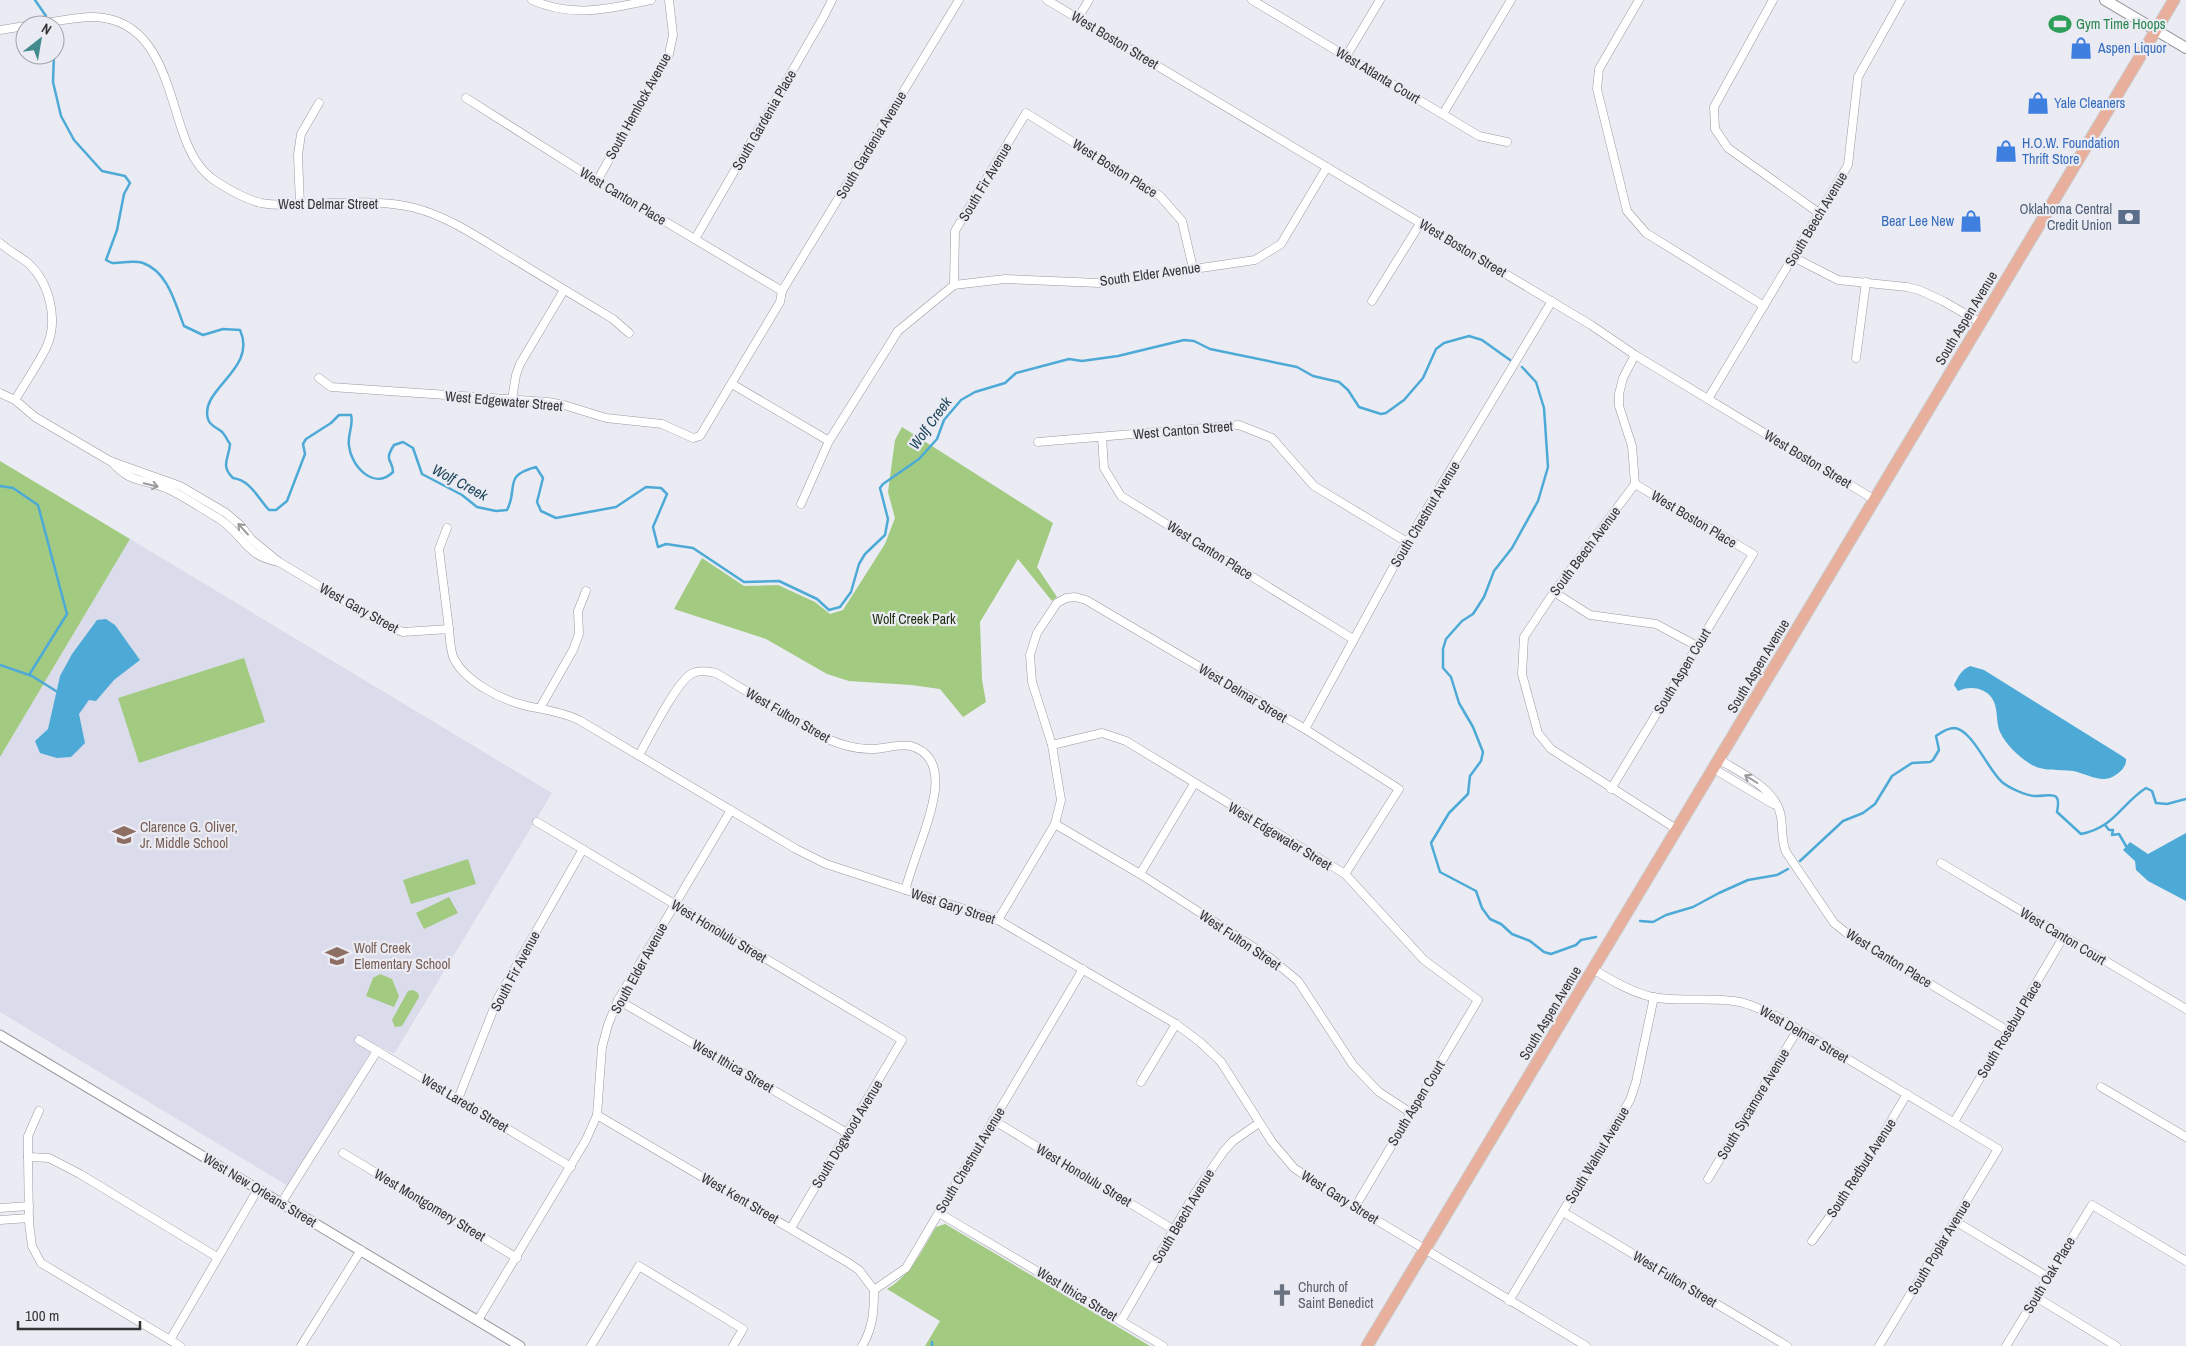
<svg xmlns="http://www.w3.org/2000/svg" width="2186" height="1346" font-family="'Archivo Narrow',sans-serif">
<rect width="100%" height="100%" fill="#eaebf3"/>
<!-- built -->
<path fill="#dbdceb" d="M 130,539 L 552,793 L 394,1054 L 375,1044 L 288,1186 L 0,1012 L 0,757 Z"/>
<!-- green -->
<g fill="#a2ca80">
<path d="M 902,427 L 1053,523 L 1037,567 L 1057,597 L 1052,601 L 1018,559 L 980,622 L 982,680 L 986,702 L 963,717 L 940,689 L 911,685 L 849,681 L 827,674 L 766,639 L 674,609 L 702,558 L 744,586 L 778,585 L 815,602 L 830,614 L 843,610 L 885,544 L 895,518 L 888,492 L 895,440 Z"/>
<path d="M 0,461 L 130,539 L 0,757 Z"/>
<path d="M 244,658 L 265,722 L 139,763 L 118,698 Z"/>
<path d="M 468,859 L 476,884 L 411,904 L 403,880 Z"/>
<path d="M 449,897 L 458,913 L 424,929 L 416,913 Z"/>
<path d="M 380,974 L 392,979 L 399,996 L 394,1007 L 366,996 L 373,978 Z"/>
<path d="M 413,990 L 418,993 L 419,997 L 402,1026 L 395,1027 L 392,1020 L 408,991 Z"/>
<path d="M 945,1224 L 947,1225 L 1150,1346 L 925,1346 L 940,1321 L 887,1289 C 911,1275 922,1250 936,1227 Z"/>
</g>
<!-- water -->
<g fill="#4daad7">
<path d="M 106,619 L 115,625 L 140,660 L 114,680 L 96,701 L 89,700 L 79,714 L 85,743 L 71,757 L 57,758 L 40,753 L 35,741 L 48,729 L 60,676 L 72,654 L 97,620 Z"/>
<path d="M 1970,666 L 1984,670 L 2122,756 L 2126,759 C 2127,767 2118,775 2110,778 C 2099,782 2084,773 2073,771 C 2059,769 2045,772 2032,765 C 2020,758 2006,745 2000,732 C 1996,723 1998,711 1994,702 C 1988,688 1971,685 1958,691 L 1954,685 C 1958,677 1961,670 1970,666 Z"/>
<path d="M 2186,833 L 2186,901 L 2148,881 L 2136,870 L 2135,861 L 2123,850 L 2130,842 L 2148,854 Z"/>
</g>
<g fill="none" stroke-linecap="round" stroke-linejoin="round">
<!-- stream -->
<g stroke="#4daad7" stroke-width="2.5">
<path d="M 35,0 L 46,16"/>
<path d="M 54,55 L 53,82 L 61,116 L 74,140 L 102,171 L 125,176 L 130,183 L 124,194 L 117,230 L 106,260 L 112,263 C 120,263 135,260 143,263 C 168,272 175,303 184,326 L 203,335 L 223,329 L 240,330 C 258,369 199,389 208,419 C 210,426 216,427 221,431 C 225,434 227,440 230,444 C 229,459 220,465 233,478 C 250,480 258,498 269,510 L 276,510 L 287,501 L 305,454 L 303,444 L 306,439 L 331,423 L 339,415 L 351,415 C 354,425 347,435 349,446 C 351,466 374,491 393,472 C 393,459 383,462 394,445 L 403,442 L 413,448 L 422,474 L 462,495 L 477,507 L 496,511 L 507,510 C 519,487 502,476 536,467 L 543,478 L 537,502 L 541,511 L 556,518 L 616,507 L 646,487 L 661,488 L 667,494 L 653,527 L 658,547 L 666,544 L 693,548 L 744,582 L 779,581 L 817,599 L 829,610 L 840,607 L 851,592 L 859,564 L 865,554 L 885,535 L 888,519 L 880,488 L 883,484 L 919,459 L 937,439 L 944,420 L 961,400 L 975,392 L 1005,383 L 1016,373 L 1069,359 L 1082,361 L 1118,356 L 1184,340 L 1194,341 L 1210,349 L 1297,367 L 1313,376 L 1339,382 L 1348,390 L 1359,407 L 1381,414 L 1386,413 L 1404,400 L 1423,378 L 1436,349 L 1444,343 L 1469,336 L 1482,340 L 1510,360"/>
<path d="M 1522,367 L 1536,382 L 1544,408 L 1548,467 L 1538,501 L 1512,548 L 1494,571 L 1484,597 L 1473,614 L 1462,621 L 1446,639 L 1443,649 L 1443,668 L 1451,677 L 1459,703 L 1473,727 L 1483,752 L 1481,761 L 1470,776 L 1468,794 L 1449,813 L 1431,843 L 1440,872 L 1476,891 L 1482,908 L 1490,919 L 1501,924 L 1512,934 L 1530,941 L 1544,952 L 1551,954 L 1576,945 L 1581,940 L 1596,937"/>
<path d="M 0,486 L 13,488 L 38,505 L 67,614 L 29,675"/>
<path d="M 0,665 L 32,676 L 56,691"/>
<path d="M 2105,825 L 2109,830 L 2113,830 L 2112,835 L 2119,834 L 2126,846"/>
<path d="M 1800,861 L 1843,821 L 1863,813 L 1875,804 L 1892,776 L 1912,763 L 1930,762 L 1933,760 L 1939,750 L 1936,736 C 1942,732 1947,728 1954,728 C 1972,729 1988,770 2002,782 C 2009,788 2025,795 2034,796 C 2049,797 2062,788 2057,812 L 2081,834 C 2114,828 2121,804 2146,788 L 2152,791 L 2156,803 L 2167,804 L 2186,799"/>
<path d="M 1640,921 L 1653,922 L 1666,915 L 1693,907 L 1719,893 L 1748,880 L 1777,875 L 1788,869"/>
<path d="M 932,1346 L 932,1342"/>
</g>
<defs>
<g id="minor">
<path d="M 532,0 C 572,18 610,9 651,0"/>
<path d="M 1047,0 L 1591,325 L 1635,355 L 1875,500"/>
<path d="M 1252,0 L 1479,136 L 1507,142"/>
<path d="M 1639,0 L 1599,69 L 1597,89 L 1627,211 L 1646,233 L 1764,306"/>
<path d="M 1773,0 L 1714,107 L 1715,129 L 1728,148 L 1819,213"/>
<path d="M 1078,18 L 1089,0"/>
<path d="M 34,25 C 54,22 74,17 94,17 C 156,19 166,83 182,130 C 189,151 198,170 217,182 C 231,191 245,199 261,203 C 276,206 291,205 306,204 C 342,203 380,199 415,208 C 449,217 479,238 509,256 C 543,277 578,298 613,319 L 629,333"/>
<path d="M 0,30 L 25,26"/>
<path d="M 1347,55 L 1380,0"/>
<path d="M 466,98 L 597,181 L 782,291"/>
<path d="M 1443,114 L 1511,0"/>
<path d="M 597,181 L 669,54 L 673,35 L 669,0"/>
<path d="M 300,205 L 298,155 L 301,134 L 319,103"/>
<path d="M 695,239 L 824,16 L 832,0"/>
<path d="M 0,243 C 9,251 19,256 28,263 C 50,283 59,321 46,348 C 37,366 25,383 15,400"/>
<path d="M 1793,257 L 1838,280 L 1907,287 L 1919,290 L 1943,301 L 1981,323"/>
<path d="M 954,285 L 955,231 L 1026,113 L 1160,196 L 1182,221 L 1193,268"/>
<path d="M 1372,301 L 1421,222"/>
<path d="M 1635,355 L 1623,378 L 1619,394 L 1619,406 L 1632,446 L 1635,484 L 1554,592 L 1524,637 L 1522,674 L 1538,733 L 1551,749 L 1678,830"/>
<path d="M 1856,358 L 1866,282"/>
<path d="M 319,378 L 331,387 L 548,402 L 564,405 L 606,418 L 662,424 L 693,438 L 700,436 L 780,302 L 782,291 L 959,0"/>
<path d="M 732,384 L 829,441"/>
<path d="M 0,393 L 15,400 L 35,417 L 110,461 L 180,486 L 226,513 L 240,525 L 252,540 L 279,562 L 383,624 L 403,632 L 449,629 C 450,639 450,650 454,659 C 467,683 502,700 527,706 C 546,710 562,712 579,720 L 796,849 L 826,864 L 998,920 L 1176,1024 L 1200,1042 L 1221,1062 L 1272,1142 L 1294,1168 L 1328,1191 L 1586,1346"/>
<path d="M 512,399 L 516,375 L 520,364 L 564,290"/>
<path d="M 1708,399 L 1848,165 L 1858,77 L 1901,0"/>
<path d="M 1102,437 L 1104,468 L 1121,496 L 1353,639"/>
<path d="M 1038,442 L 1239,425 L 1272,438 L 1314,486 L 1407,542"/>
<path d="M 111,461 C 132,485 143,478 168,489 C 185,497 202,509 218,518 C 244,534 244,556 279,562"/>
<path d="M 801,504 L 829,441 L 898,331 L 954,285 L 1005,279 L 1099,283 L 1255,260 L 1281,244 L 1327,167"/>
<path d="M 447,528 L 439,549 L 449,629"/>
<path d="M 1554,592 L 1590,615 L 1656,624 L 1697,646"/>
<path d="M 540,708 L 573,650 L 579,634 L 578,611 L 586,591"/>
<path d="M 1305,729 L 1407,542 L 1552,301"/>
<path d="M 1052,745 L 1102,733 L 1126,741 L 1345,874 L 1424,960 L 1478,1000 L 1355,1207"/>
<path d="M 639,755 C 649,738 677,680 693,673 C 700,670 708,671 716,673 L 825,738 C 839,744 853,749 869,749 C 882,750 898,743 911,746 C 952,758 931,812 922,839 C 916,856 910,873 905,890"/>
<path d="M 1720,760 C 1741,773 1777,789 1781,817 C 1783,830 1781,840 1786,852 L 1834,923 L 1849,935 L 2008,1031"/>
<path d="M 1714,769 L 1773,804"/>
<path d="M 1611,789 L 1753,554 L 1635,484"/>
<path d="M 537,822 L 902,1040 L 791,1228"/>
<path d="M 1055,824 L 1140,874 L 1269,957 L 1298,981 L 1353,1065 L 1379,1092 L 1411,1113"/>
<path d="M 1941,863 L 2186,1009"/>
<path d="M 1140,874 L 1194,784"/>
<path d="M 998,920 L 1055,824 L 1061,800 L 1052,745 L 1032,682 L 1030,655 L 1037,633 L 1057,603 L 1066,598 L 1075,597 L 1086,600 L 1305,729 L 1399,789 L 1345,874"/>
<path d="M 1593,969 C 1612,981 1631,992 1652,997 C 1681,1003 1712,996 1740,1002 C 1753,1005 1764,1011 1776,1016 L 1998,1149 L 1879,1346"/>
<path d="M 618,1000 L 847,1133"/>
<path d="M 359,1040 L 571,1167"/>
<path d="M 1141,1082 L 1176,1024"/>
<path d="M 2101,1087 L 2186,1137"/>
<path d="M 458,1099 L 498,998 L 583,849"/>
<path d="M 39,1111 L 28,1136 L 28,1157 L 29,1223 L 32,1246 L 41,1263 L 180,1346"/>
<path d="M 597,1115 L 847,1262 L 859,1270 L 874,1290"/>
<path d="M 993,1120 L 1174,1230"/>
<path d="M 1954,1122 L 2064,936"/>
<path d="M 343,1153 L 517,1258"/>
<path d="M 28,1157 L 49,1158 L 80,1174 L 217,1257"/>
<path d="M 1708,1179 L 1798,1029"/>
<path d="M 282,1202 L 377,1051"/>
<path d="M 0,1208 L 29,1206"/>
<path d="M 1563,1212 L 1787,1346"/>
<path d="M 939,1213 L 1163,1346"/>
<path d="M 0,1220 L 29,1218"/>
<path d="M 1955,1221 L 2048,1277"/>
<path d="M 1812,1241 L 1852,1186 L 1907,1094"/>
<path d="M 2036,1297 L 2116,1346"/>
<path d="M 1509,1301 L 1630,1100 L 1636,1082 L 1654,997"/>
<path d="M 478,1320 L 586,1140 L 597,1115 L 602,1047 L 608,1025 L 618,1000 L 731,810"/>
<path d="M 1121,1321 L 1195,1193 L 1224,1151 L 1233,1141 L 1259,1123"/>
<path d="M 170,1340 L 258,1189"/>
<path d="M 301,1346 L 361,1250"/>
<path d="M 591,1346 L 639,1266 L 743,1329 L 733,1346"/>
<path d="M 862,1346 C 873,1328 874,1311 874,1290 L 906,1268 L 1083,969"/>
<path d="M 2006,1346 L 2092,1205 L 2186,1261"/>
</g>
<path id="tertiary" d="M 0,1035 L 520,1346"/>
<path id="secondary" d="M 2105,0 L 2186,48"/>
<path id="primary" d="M 1367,1346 L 2174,0"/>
</defs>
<!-- minor casing -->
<use href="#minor" stroke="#999aa1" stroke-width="9"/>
<!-- tertiary casing -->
<use href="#tertiary" stroke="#999aa1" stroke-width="11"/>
<!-- secondary casing -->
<use href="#secondary" stroke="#999aa1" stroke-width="12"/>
<!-- primary casing -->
<use href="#primary" stroke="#cacacb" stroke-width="13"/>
<!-- minor -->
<use href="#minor" stroke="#fff" stroke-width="8"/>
<!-- tertiary -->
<use href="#tertiary" stroke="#fff" stroke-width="9"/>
<!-- secondary -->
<use href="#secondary" stroke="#fff" stroke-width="10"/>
<!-- primary -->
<use href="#primary" stroke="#e7af9c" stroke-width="11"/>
</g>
<!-- one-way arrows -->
<defs><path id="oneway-shaft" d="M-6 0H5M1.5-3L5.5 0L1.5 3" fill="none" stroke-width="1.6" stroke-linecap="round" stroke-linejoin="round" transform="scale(1.25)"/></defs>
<g stroke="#9a9a9c">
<use href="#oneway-shaft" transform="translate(151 485) rotate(14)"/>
<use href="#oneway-shaft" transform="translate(243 529) rotate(-132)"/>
<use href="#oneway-shaft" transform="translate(1751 779) rotate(-148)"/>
</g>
<!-- icons -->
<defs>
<symbol id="stadium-bare" viewBox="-9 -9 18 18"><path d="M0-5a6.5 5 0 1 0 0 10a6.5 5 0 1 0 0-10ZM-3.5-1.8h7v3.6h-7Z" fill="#2e9e5b" stroke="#eaebf3" stroke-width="2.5" paint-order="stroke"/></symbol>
<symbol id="shop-bare" viewBox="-9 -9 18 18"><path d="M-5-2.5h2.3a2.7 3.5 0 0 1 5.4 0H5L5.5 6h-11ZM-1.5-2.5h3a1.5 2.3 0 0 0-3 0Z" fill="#3f7fe0" stroke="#eaebf3" stroke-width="2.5" paint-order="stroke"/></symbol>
<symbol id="bank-bare" viewBox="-9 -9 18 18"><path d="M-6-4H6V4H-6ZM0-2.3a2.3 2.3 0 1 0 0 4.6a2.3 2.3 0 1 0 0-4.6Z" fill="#5c6f8a" stroke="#eaebf3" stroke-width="2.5" paint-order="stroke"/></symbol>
<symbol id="school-bare" viewBox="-9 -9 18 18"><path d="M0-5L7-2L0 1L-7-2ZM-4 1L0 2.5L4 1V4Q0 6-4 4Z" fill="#8d6e63" stroke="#eaebf3" stroke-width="2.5" paint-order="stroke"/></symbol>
<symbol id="church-bare" viewBox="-9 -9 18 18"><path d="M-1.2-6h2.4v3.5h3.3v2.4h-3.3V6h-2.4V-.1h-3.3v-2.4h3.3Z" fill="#6b7280" stroke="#eaebf3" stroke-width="2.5" paint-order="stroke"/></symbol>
</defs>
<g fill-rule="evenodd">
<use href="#stadium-bare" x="2044" y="8" width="32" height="32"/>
<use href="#shop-bare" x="2065" y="32" width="32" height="32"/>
<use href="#shop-bare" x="2022" y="87" width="32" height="32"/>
<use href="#shop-bare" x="1990" y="135" width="32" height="32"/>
<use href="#bank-bare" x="2113" y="201" width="32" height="32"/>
<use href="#shop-bare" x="1955" y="205" width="32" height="32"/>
<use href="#school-bare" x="108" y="819" width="32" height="32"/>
<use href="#school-bare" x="321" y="940" width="32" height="32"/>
<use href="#church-bare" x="1266" y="1279" width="32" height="32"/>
</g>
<g text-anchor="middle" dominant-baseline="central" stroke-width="4.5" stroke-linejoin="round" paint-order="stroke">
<!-- leisure labels -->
<g font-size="14" fill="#27864d" stroke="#eaebf3" text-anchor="start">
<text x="2076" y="24">Gym Time Hoops</text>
</g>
<!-- street labels -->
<g font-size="14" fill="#353538" stroke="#eaebf3">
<text transform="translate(1115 40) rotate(31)">West Boston Street</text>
<text transform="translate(1378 75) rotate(31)">West Atlanta Court</text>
<text transform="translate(638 106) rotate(-61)">South Hemlock Avenue</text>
<text transform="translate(764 120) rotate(-60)">South Gardenia Place</text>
<text transform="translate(871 145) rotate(-59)">South Gardenia Avenue</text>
<text transform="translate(1115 168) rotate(32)">West Boston Place</text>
<text transform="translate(985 182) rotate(-59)">South Fir Avenue</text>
<text transform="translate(623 196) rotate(31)">West Canton Place</text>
<text x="328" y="204">West Delmar Street</text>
<text transform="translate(1816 219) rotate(-59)">South Beech Avenue</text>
<text transform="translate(1463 248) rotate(31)">West Boston Street</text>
<text transform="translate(1150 274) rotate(-8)">South Elder Avenue</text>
<text transform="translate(1966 318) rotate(-59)">South Aspen Avenue</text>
<text transform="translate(504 401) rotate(5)">West Edgewater Street</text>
<text transform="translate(1183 430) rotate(-5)">West Canton Street</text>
<text transform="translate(1808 459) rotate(31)">West Boston Street</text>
<text transform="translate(1425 514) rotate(-59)">South Chestnut Avenue</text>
<text transform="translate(1694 519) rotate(31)">West Boston Place</text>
<text transform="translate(1210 550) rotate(32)">West Canton Place</text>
<text transform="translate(1585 551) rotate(-53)">South Beech Avenue</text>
<text transform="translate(359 608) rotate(29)">West Gary Street</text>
<text transform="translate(1758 666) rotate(-59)">South Aspen Avenue</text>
<text transform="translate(1682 671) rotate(-59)">South Aspen Court</text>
<text transform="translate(1243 693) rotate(31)">West Delmar Street</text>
<text transform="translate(788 715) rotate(30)">West Fulton Street</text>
<text transform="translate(1280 836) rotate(31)">West Edgewater Street</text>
<text transform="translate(953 906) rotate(18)">West Gary Street</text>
<text transform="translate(719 931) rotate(31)">West Honolulu Street</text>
<text transform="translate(2063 936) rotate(31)">West Canton Court</text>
<text transform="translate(1240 940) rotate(34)">West Fulton Street</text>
<text transform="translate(1889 958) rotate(32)">West Canton Place</text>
<text transform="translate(639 968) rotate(-61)">South Elder Avenue</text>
<text transform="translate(515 971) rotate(-62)">South Fir Avenue</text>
<text transform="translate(1550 1013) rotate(-59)">South Aspen Avenue</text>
<text transform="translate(2009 1029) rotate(-59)">South Rosebud Place</text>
<text transform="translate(1804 1034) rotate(30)">West Delmar Street</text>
<text transform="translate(733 1066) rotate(30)">West Ithica Street</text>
<text transform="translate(465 1103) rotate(31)">West Laredo Street</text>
<text transform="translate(1416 1103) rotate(-59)">South Aspen Court</text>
<text transform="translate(1753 1104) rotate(-59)">South Sycamore Avenue</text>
<text transform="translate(847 1134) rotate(-59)">South Dogwood Avenue</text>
<text transform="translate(1597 1155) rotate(-59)">South Walnut Avenue</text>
<text transform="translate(970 1160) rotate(-59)">South Chestnut Avenue</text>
<text transform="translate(1861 1168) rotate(-57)">South Redbud Avenue</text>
<text transform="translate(1084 1175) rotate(31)">West Honolulu Street</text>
<text transform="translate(260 1190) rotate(31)">West New Orleans Street</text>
<text transform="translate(1340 1197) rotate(32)">West Gary Street</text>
<text transform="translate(740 1198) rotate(30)">West Kent Street</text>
<text transform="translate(430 1205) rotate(31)">West Montgomery Street</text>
<text transform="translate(1183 1216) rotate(-59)">South Beech Avenue</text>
<text transform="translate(1939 1247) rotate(-59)">South Poplar Avenue</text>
<text transform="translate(2049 1275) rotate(-59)">South Oak Place</text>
<text transform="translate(1675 1279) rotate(31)">West Fulton Street</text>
<text transform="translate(1077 1294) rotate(31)">West Ithica Street</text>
</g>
<!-- shop labels -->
<g font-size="14" fill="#366cbe" stroke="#eaebf3" text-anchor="start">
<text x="2098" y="48">Aspen Liquor</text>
<text x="2054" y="103">Yale Cleaners</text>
<text x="2022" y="143">H.O.W. Foundation<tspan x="2022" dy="16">Thrift Store</tspan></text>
<text x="1954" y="221" text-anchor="end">Bear Lee New</text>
</g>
<!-- service labels -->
<g font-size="14" fill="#4e5e75" stroke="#eaebf3" text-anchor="end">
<text x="2112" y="209">Oklahoma Central<tspan x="2112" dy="16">Credit Union</tspan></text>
</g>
<!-- park labels -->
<g font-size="14" fill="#1f2f0f" stroke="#eaebf3">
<text x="914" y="619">Wolf Creek Park</text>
</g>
<!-- education labels -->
<g font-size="14" fill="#785e54" stroke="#eaebf3" text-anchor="start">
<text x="140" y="827">Clarence G. Oliver,<tspan x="140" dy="16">Jr. Middle School</tspan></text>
<text x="354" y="948">Wolf Creek<tspan x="354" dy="16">Elementary School</tspan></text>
</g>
<!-- worship labels -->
<g font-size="14" fill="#5b616d" stroke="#eaebf3" text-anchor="start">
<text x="1298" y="1287">Church of<tspan x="1298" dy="16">Saint Benedict</tspan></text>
</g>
<!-- water labels -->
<g font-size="15" font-style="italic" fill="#20475b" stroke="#eaebf3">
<text transform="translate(930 423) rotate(-54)">Wolf Creek</text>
<text transform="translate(460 482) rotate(28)">Wolf Creek</text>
</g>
</g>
<!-- north arrow -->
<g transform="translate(40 40) rotate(31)"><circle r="24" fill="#eaebf3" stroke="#a2a2a8"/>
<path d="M0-4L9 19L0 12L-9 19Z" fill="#438b8c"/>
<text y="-8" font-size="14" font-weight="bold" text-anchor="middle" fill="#353538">N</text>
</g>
<!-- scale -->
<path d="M18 1321v8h122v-8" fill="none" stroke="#353538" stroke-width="2.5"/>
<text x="25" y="1321" font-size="15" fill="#353538" stroke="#eaebf3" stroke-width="4" paint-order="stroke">100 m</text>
</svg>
